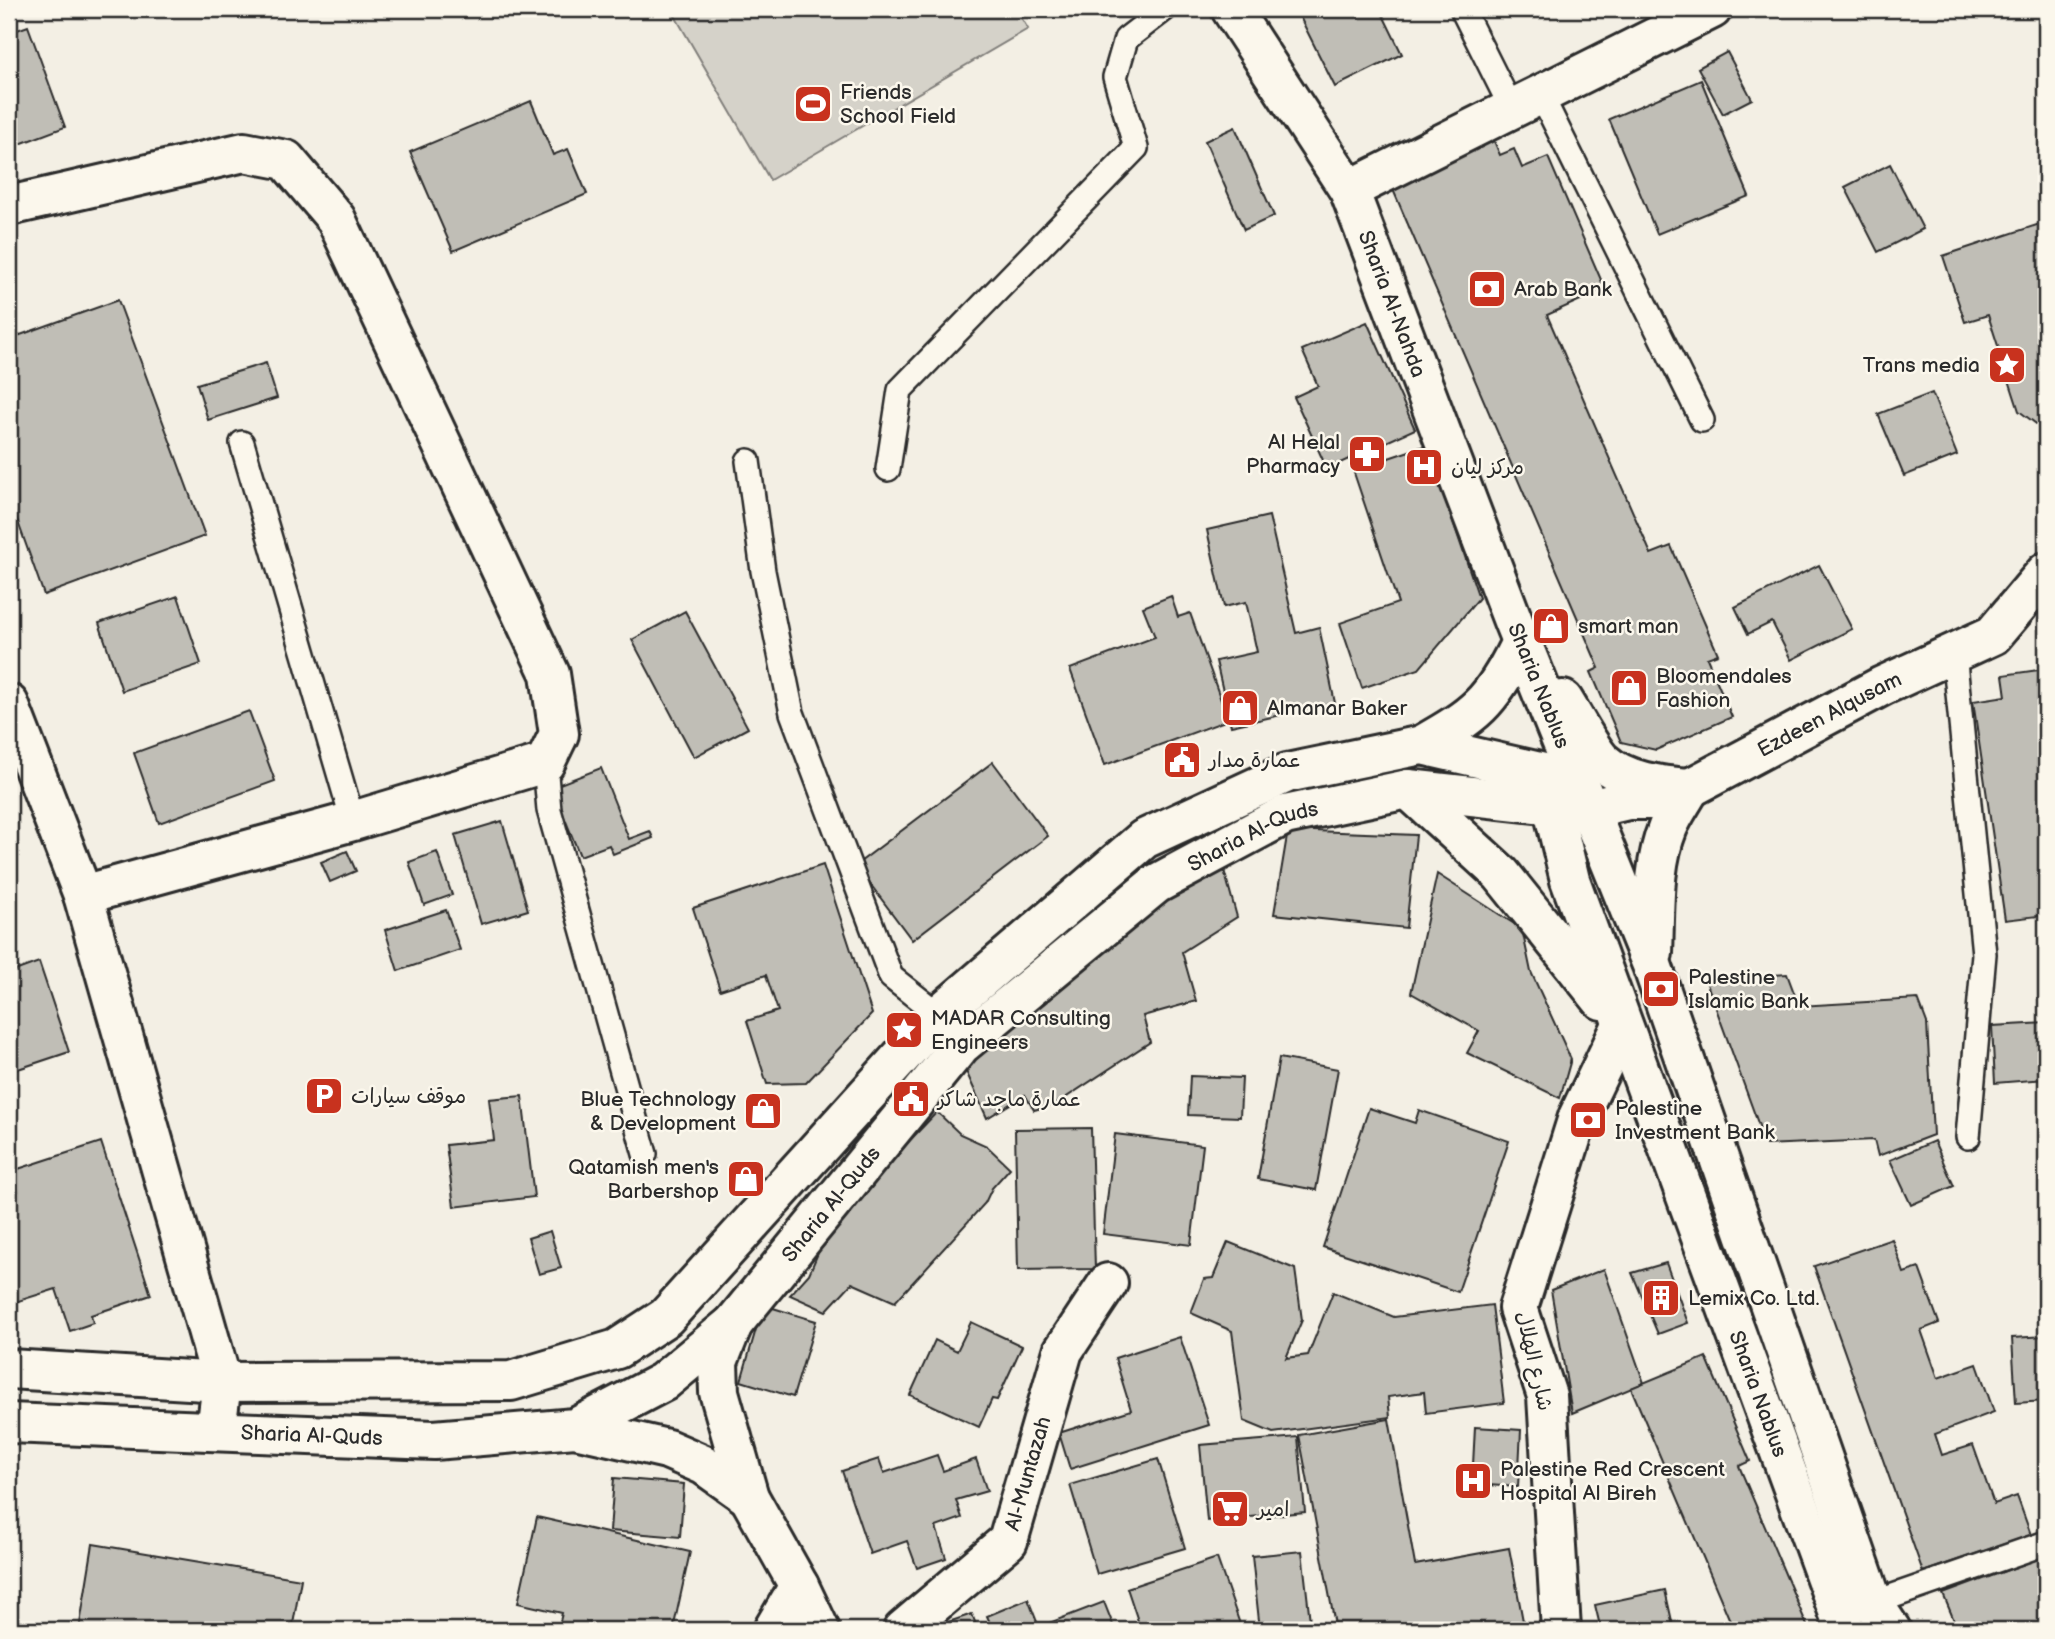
<svg xmlns="http://www.w3.org/2000/svg" width="2055" height="1639" font-family="'Balsamiq Sans','Playpen Sans Arabic',sans-serif">
<rect width="100%" height="100%" fill="#f3efe4"/>
<filter id="ink" filterUnits="userSpaceOnUse"><feTurbulence type="fractalNoise" baseFrequency=".0143" numOctaves="2"/><feDisplacementMap in="SourceGraphic" scale="14" xChannelSelector="R" yChannelSelector="G"/><feConvolveMatrix kernelMatrix="1 2 1 2 8 2 1 2 1" color-interpolation-filters="sRGB"/></filter>
<g filter="url(#ink)">
<!-- green -->
<path fill="#d5d2c9" stroke="#807e7a" stroke-width="2" d="M 671,9 L 1016,9 L 1028,29 L 770,180 Z"/>
<!-- building -->
<g fill="#c0beb6" stroke="#2b2b2b" stroke-width="2">
<path d="M 1296,9 L 1380,9 L 1402,54 L 1335,87 Z"/>
<path d="M 28,26 L 65,127 L 9,148 L 9,33 Z"/>
<path d="M 1727,52 L 1752,99 L 1723,114 L 1698,68 Z"/>
<path d="M 1701,80 L 1749,196 L 1657,234 L 1609,119 Z"/>
<path d="M 531,101 L 553,155 L 568,149 L 587,194 L 453,251 L 410,152 Z"/>
<path d="M 1235,127 L 1274,216 L 1244,230 L 1205,141 Z"/>
<path d="M 1491,134 L 1500,155 L 1514,149 L 1522,168 L 1548,157 L 1605,289 L 1547,315 L 1651,554 L 1671,546 L 1718,654 L 1707,658 L 1732,717 L 1656,750 L 1621,742 L 1591,672 L 1599,668 L 1388,178 Z"/>
<path d="M 1890,164 L 1923,229 L 1878,252 L 1845,187 Z"/>
<path d="M 2046,222 L 2046,416 L 2039,426 L 2019,411 L 1988,315 L 1965,322 L 1943,256 Z"/>
<path d="M 118,300 L 205,536 L 44,595 L 9,497 L 9,339 Z"/>
<path d="M 1367,322 L 1415,429 L 1327,469 L 1294,397 L 1318,386 L 1302,350 Z"/>
<path d="M 266,363 L 277,398 L 208,420 L 197,384 Z"/>
<path d="M 1932,393 L 1957,455 L 1904,476 L 1878,414 Z"/>
<path d="M 1427,445 L 1479,598 L 1419,669 L 1362,688 L 1340,623 L 1398,603 L 1353,470 Z"/>
<path d="M 1269,516 L 1296,633 L 1319,627 L 1335,703 L 1231,726 L 1216,661 L 1257,652 L 1246,602 L 1224,607 L 1207,530 Z"/>
<path d="M 1819,565 L 1852,629 L 1791,660 L 1772,622 L 1748,634 L 1735,607 Z"/>
<path d="M 178,596 L 201,664 L 122,691 L 99,623 Z"/>
<path d="M 1171,596 L 1178,617 L 1190,613 L 1228,720 L 1105,765 L 1070,669 L 1155,637 L 1143,607 Z"/>
<path d="M 685,611 L 748,728 L 694,757 L 632,640 Z"/>
<path d="M 2046,669 L 2046,915 L 2005,920 L 1973,701 L 2006,696 L 2003,675 Z"/>
<path d="M 249,711 L 275,781 L 159,823 L 134,753 Z"/>
<path d="M 993,762 L 1048,836 L 912,940 L 856,865 Z"/>
<path d="M 601,768 L 629,839 L 650,831 L 653,838 L 613,854 L 609,845 L 580,856 L 552,787 Z"/>
<path d="M 502,821 L 528,910 L 481,924 L 455,835 Z"/>
<path d="M 1288,830 L 1416,835 L 1406,928 L 1274,914 Z"/>
<path d="M 347,851 L 356,871 L 330,882 L 321,862 Z"/>
<path d="M 437,852 L 452,895 L 424,905 L 409,862 Z"/>
<path d="M 823,865 L 872,1014 L 806,1083 L 767,1084 L 747,1021 L 778,1011 L 766,975 L 720,990 L 693,908 Z"/>
<path d="M 1224,870 L 1237,917 L 1182,952 L 1196,1001 L 1143,1016 L 1150,1042 L 1056,1104 L 1034,1110 L 1025,1095 L 987,1118 L 965,1069 L 1081,957 L 1152,900 Z"/>
<path d="M 1437,874 L 1522,929 L 1531,972 L 1571,1059 L 1560,1098 L 1467,1053 L 1479,1031 L 1411,993 Z"/>
<path d="M 446,910 L 460,950 L 398,971 L 385,930 Z"/>
<path d="M 39,962 L 69,1052 L 9,1072 L 9,973 Z"/>
<path d="M 1787,974 L 1799,1006 L 1918,999 L 1927,1023 L 1933,1135 L 1878,1156 L 1874,1140 L 1766,1145 L 1706,981 L 1715,979 Z"/>
<path d="M 2046,1023 L 2046,1079 L 1995,1083 L 1992,1026 Z"/>
<path d="M 1279,1058 L 1338,1069 L 1316,1190 L 1258,1179 Z"/>
<path d="M 1190,1076 L 1242,1078 L 1240,1117 L 1188,1115 Z"/>
<path d="M 522,1096 L 534,1197 L 454,1207 L 446,1145 L 494,1140 L 489,1099 Z"/>
<path d="M 1369,1108 L 1415,1123 L 1419,1110 L 1509,1141 L 1458,1292 L 1323,1247 Z"/>
<path d="M 937,1112 L 960,1134 L 987,1146 L 1010,1168 L 992,1188 L 985,1203 L 895,1302 L 852,1283 L 826,1311 L 790,1295 L 809,1274 L 831,1223 Z"/>
<path d="M 1091,1128 L 1095,1269 L 1018,1270 L 1015,1129 Z"/>
<path d="M 1115,1134 L 1203,1145 L 1191,1245 L 1103,1234 Z"/>
<path d="M 1934,1141 L 1954,1186 L 1911,1205 L 1890,1160 Z"/>
<path d="M 101,1142 L 151,1295 L 91,1315 L 93,1323 L 70,1331 L 56,1289 L 9,1304 L 9,1194 L 18,1191 L 12,1171 Z"/>
<path d="M 550,1231 L 561,1268 L 539,1274 L 528,1238 Z"/>
<path d="M 1892,1239 L 1904,1273 L 1919,1268 L 1939,1323 L 1921,1330 L 1938,1378 L 1977,1364 L 1994,1412 L 1935,1434 L 1942,1455 L 1973,1445 L 1994,1504 L 2017,1496 L 2031,1535 L 1923,1572 L 1814,1266 Z"/>
<path d="M 1228,1242 L 1295,1269 L 1302,1320 L 1286,1358 L 1308,1355 L 1333,1292 L 1394,1317 L 1492,1305 L 1504,1403 L 1426,1413 L 1424,1392 L 1388,1397 L 1390,1417 L 1273,1433 L 1244,1421 L 1232,1331 L 1191,1313 L 1204,1279 L 1213,1278 Z"/>
<path d="M 1666,1263 L 1688,1323 L 1658,1334 L 1632,1273 Z"/>
<path d="M 1604,1269 L 1644,1383 L 1572,1413 L 1551,1290 Z"/>
<path d="M 763,1305 L 816,1321 L 793,1397 L 741,1381 Z"/>
<path d="M 971,1322 L 1022,1346 L 997,1400 L 992,1399 L 979,1427 L 910,1395 L 935,1340 L 957,1351 Z"/>
<path d="M 2046,1336 L 2046,1401 L 2016,1403 L 2012,1338 Z"/>
<path d="M 1180,1337 L 1209,1425 L 1070,1469 L 1059,1433 L 1131,1410 L 1115,1358 Z"/>
<path d="M 1706,1357 L 1750,1461 L 1739,1466 L 1809,1630 L 1734,1630 L 1631,1388 Z"/>
<path d="M 1389,1419 L 1415,1565 L 1509,1548 L 1523,1621 L 1475,1630 L 1336,1630 L 1299,1435 Z"/>
<path d="M 1475,1427 L 1521,1430 L 1518,1487 L 1472,1484 Z"/>
<path d="M 1298,1437 L 1305,1512 L 1207,1521 L 1200,1445 Z"/>
<path d="M 937,1455 L 943,1471 L 976,1459 L 987,1491 L 956,1500 L 962,1518 L 936,1527 L 946,1558 L 917,1568 L 907,1541 L 870,1554 L 842,1471 L 879,1459 L 884,1473 Z"/>
<path d="M 1158,1459 L 1185,1548 L 1097,1574 L 1070,1485 Z"/>
<path d="M 614,1478 L 684,1484 L 680,1537 L 610,1531 Z"/>
<path d="M 537,1517 L 690,1552 L 673,1630 L 558,1630 L 562,1613 L 518,1603 Z"/>
<path d="M 93,1544 L 301,1579 L 292,1630 L 79,1630 Z"/>
<path d="M 1302,1551 L 1311,1630 L 1260,1630 L 1252,1556 Z"/>
<path d="M 2043,1557 L 2046,1566 L 2046,1630 L 1958,1630 L 1943,1594 Z"/>
<path d="M 1217,1558 L 1242,1630 L 1141,1630 L 1127,1588 Z"/>
<path d="M 1665,1590 L 1674,1630 L 1601,1630 L 1595,1605 Z"/>
<path d="M 1028,1599 L 1039,1627 L 1104,1602 L 1115,1630 L 993,1630 L 987,1616 Z"/>
<path d="M 972,1614 L 978,1630 L 925,1630 Z"/>
</g>
<g fill="none" stroke-linecap="round" stroke-linejoin="round">
<defs>
<g id="lane">
<path d="M 1462,9 L 1512,109"/>
<path d="M 1541,95 L 1702,420"/>
<path d="M 242,443 L 353,821"/>
<path d="M 748,461 L 763,571 L 792,713 L 891,977 L 939,1015"/>
<path d="M 888,469 L 900,390 L 1136,148 L 1115,77 L 1126,39 L 1165,9"/>
<path d="M 1954,653 L 1984,954 L 1968,1137"/>
<path d="M 545,763 L 549,810 L 645,1154"/>
<path d="M 1873,1603 L 2046,1543"/>
</g>
<g id="street">
<path d="M 1349,190 L 1712,9"/>
<path d="M 9,206 L 244,152 L 286,160 L 336,219 L 550,674 L 559,734 L 545,763 L 353,821 L 83,895"/>
<path d="M 9,704 L 83,895 L 222,1382 L 216,1431"/>
<path id="s1" d="M 1589,809 L 1628,800 L 1660,800 L 1690,788 L 1882,686 L 1993,635 L 2046,572"/>
<path d="M 733,1324 L 718,1362 L 719,1392 L 749,1497 L 799,1586 L 820,1630"/>
<path d="M 575,1428 L 667,1449 L 704,1465 L 749,1497"/>
<path d="M 773,1630 L 799,1586"/>
<path id="s2" d="M 903,1630 L 1008,1541 L 1063,1351 L 1108,1283"/>
<path d="M 1561,1630 L 1547,1396 L 1518,1308 L 1578,1117 L 1622,1025"/>
</g>
<g id="secondary">
<path id="s3" d="M 1231,9 L 1349,190 L 1513,621 L 1652,965 L 1873,1603 L 1891,1630"/>
<path d="M 1563,700 C 1572,714 1591,750 1602,761 C 1625,782 1661,786 1690,788 C 1683,801 1674,813 1668,827 C 1652,866 1655,911 1653,953"/>
<path d="M 1422,745 C 1475,715 1491,703 1518,648"/>
<path id="s4" d="M 1547,784 L 1570,880 L 1845,1630"/>
<path d="M 1408,789 L 1501,874 L 1602,1000"/>
<path d="M 9,1369 L 222,1382 L 511,1381 L 617,1349 L 666,1317 L 939,1015 L 1144,839 L 1287,773 L 1422,745 L 1544,773 L 1589,809"/>
<path id="s5" d="M 9,1423 L 434,1440 L 575,1428 L 663,1382 L 733,1324 L 961,1045 L 1156,884 L 1285,815 L 1408,789 L 1589,809"/>
</g>
</defs>
<!-- lane casing -->
<use href="#lane" stroke="#2b2b2b" stroke-width="28"/>
<!-- street casing -->
<use href="#street" stroke="#2b2b2b" stroke-width="44"/>
<!-- secondary casing -->
<use href="#secondary" stroke="#2b2b2b" stroke-width="44"/>
<!-- lane -->
<use href="#lane" stroke="#fbf7ec" stroke-width="23"/>
<!-- street -->
<use href="#street" stroke="#fbf7ec" stroke-width="38"/>
<!-- secondary -->
<use href="#secondary" stroke="#fbf7ec" stroke-width="38"/>
</g>
</g>
<!-- icons -->
<defs>
<symbol id="stadium-square" viewBox="-11 -11 22 22"><rect x="-9" y="-9" width="18" height="18" rx="4" fill="#c8321e" stroke="#fbf7ec"/><path d="M0-5a6.5 5 0 1 0 0 10a6.5 5 0 1 0 0-10ZM-3.5-1.8h7v3.6h-7Z" fill="#fff"/></symbol>
<symbol id="bank-square" viewBox="-11 -11 22 22"><rect x="-9" y="-9" width="18" height="18" rx="4" fill="#c8321e" stroke="#fbf7ec"/><path d="M-6-4H6V4H-6ZM0-2.3a2.3 2.3 0 1 0 0 4.6a2.3 2.3 0 1 0 0-4.6Z" fill="#fff"/></symbol>
<symbol id="sight-square" viewBox="-11 -11 22 22"><rect x="-9" y="-9" width="18" height="18" rx="4" fill="#c8321e" stroke="#fbf7ec"/><path d="M0-6L1.8-2.2L6-1.7L2.9 1.2L3.7 5.4L0 3.3L-3.7 5.4L-2.9 1.2L-6-1.7L-1.8-2.2Z" fill="#fff"/></symbol>
<symbol id="pharmacy-square" viewBox="-11 -11 22 22"><rect x="-9" y="-9" width="18" height="18" rx="4" fill="#c8321e" stroke="#fbf7ec"/><path d="M-2-6h4v4h4v4h-4v4h-4v-4h-4v-4h4Z" fill="#fff"/></symbol>
<symbol id="hospital-square" viewBox="-11 -11 22 22"><rect x="-9" y="-9" width="18" height="18" rx="4" fill="#c8321e" stroke="#fbf7ec"/><path d="M-5-5h3v3.5h4V-5h3V5h-3V1.5h-4V5h-3Z" fill="#fff"/></symbol>
<symbol id="shop-square" viewBox="-11 -11 22 22"><rect x="-9" y="-9" width="18" height="18" rx="4" fill="#c8321e" stroke="#fbf7ec"/><path d="M-5-2.5h2.3a2.7 3.5 0 0 1 5.4 0H5L5.5 6h-11ZM-1.5-2.5h3a1.5 2.3 0 0 0-3 0Z" fill="#fff"/></symbol>
<symbol id="civic-square" viewBox="-11 -11 22 22"><rect x="-9" y="-9" width="18" height="18" rx="4" fill="#c8321e" stroke="#fbf7ec"/><path d="M-.6-6.5H3V-4.5H.6V-3L4-1V1h2V6H-6V1h2V-1L-.6-3ZM-1.2 2.5V6h2.4V2.5Z" fill="#fff"/></symbol>
<symbol id="parking-square" viewBox="-11 -11 22 22"><rect x="-9" y="-9" width="18" height="18" rx="4" fill="#c8321e" stroke="#fbf7ec"/><path d="M-3.5-5.5H1a3.5 3.5 0 0 1 0 7H-1V5.5H-3.5ZM-1-3.4V-.6H.8a1.4 1.4 0 0 0 0-2.8Z" fill="#fff"/></symbol>
<symbol id="building-square" viewBox="-11 -11 22 22"><rect x="-9" y="-9" width="18" height="18" rx="4" fill="#c8321e" stroke="#fbf7ec"/><path d="M-4-6H4V6H1V3H-1V6H-4ZM-2.5-4.3h1.7v1.8h-1.7ZM.8-4.3h1.7v1.8H.8ZM-2.5-1h1.7V.8h-1.7ZM.8-1h1.7V.8H.8Z" fill="#fff"/></symbol>
<symbol id="supermarket-square" viewBox="-11 -11 22 22"><rect x="-9" y="-9" width="18" height="18" rx="4" fill="#c8321e" stroke="#fbf7ec"/><path d="M-6-5.5h2.5l.6 2H6L4.5 2H-2.5L-4.4-4H-6ZM-1.5 3.2a1.3 1.3 0 1 0 .1 0ZM3 3.2a1.3 1.3 0 1 0 .1 0Z" fill="#fff"/></symbol>
</defs>
<g fill-rule="evenodd">
<use href="#stadium-square" x="791" y="82" width="44" height="44"/>
<use href="#bank-square" x="1465" y="267" width="44" height="44"/>
<use href="#sight-square" x="1985" y="343" width="44" height="44"/>
<use href="#pharmacy-square" x="1345" y="432" width="44" height="44"/>
<use href="#hospital-square" x="1402" y="445" width="44" height="44"/>
<use href="#shop-square" x="1529" y="604" width="44" height="44"/>
<use href="#shop-square" x="1607" y="666" width="44" height="44"/>
<use href="#shop-square" x="1218" y="686" width="44" height="44"/>
<use href="#civic-square" x="1160" y="738" width="44" height="44"/>
<use href="#bank-square" x="1639" y="967" width="44" height="44"/>
<use href="#sight-square" x="882" y="1008" width="44" height="44"/>
<use href="#parking-square" x="302" y="1074" width="44" height="44"/>
<use href="#civic-square" x="889" y="1077" width="44" height="44"/>
<use href="#shop-square" x="741" y="1089" width="44" height="44"/>
<use href="#bank-square" x="1566" y="1098" width="44" height="44"/>
<use href="#shop-square" x="724" y="1157" width="44" height="44"/>
<use href="#building-square" x="1639" y="1276" width="44" height="44"/>
<use href="#hospital-square" x="1451" y="1459" width="44" height="44"/>
<use href="#supermarket-square" x="1208" y="1487" width="44" height="44"/>
</g>
<g text-anchor="middle" dominant-baseline="central" stroke-width="5" stroke-linejoin="round" paint-order="stroke">
<!-- poi labels -->
<g font-size="21" fill="#2b2b2b" stroke="#fbf7ec" text-anchor="start">
<text x="840" y="92">Friends<tspan x="840" dy="24">School Field</tspan></text>
<text x="1514" y="289">Arab Bank</text>
<text x="1980" y="365" text-anchor="end">Trans media</text>
<text x="1340" y="442" text-anchor="end">Al Helal<tspan x="1340" dy="24">Pharmacy</tspan></text>
<text x="1451" y="467">مركز ليان</text>
<text x="1578" y="626">smart man</text>
<text x="1656" y="676">Bloomendales<tspan x="1656" dy="24">Fashion</tspan></text>
<text x="1267" y="708">Almanar Baker</text>
<text x="1209" y="760">عمارة مدار</text>
<text x="1688" y="977">Palestine<tspan x="1688" dy="24">Islamic Bank</tspan></text>
<text x="931" y="1018">MADAR Consulting<tspan x="931" dy="24">Engineers</tspan></text>
<text x="351" y="1096">موقف سيارات</text>
<text x="736" y="1099" text-anchor="end">Blue Technology<tspan x="736" dy="24">&amp; Development</tspan></text>
<text x="938" y="1099">عمارة ماجد شاكر</text>
<text x="1615" y="1108">Palestine<tspan x="1615" dy="24">Investment Bank</tspan></text>
<text x="719" y="1167" text-anchor="end">Qatamish men's<tspan x="719" dy="24">Barbershop</tspan></text>
<text x="1688" y="1298">Lemix Co. Ltd.</text>
<text x="1500" y="1469">Palestine Red Crescent<tspan x="1500" dy="24">Hospital Al Bireh</tspan></text>
<text x="1257" y="1509">امير</text>
</g>
<!-- street labels -->
<g font-size="21" fill="#2b2b2b" stroke="#fbf7ec">
<text stroke="none"><textPath href="#s3" startOffset="338">Sharia Al-Nahda</textPath></text>
<text stroke="none"><textPath href="#s3" startOffset="747">Sharia Nablus</textPath></text>
<text stroke="none"><textPath href="#s1" startOffset="262">Ezdeen Alqusam</textPath></text>
<text stroke="none"><textPath href="#s5" startOffset="1479">Sharia Al-Quds</textPath></text>
<text stroke="none"><textPath href="#s5" startOffset="912">Sharia Al-Quds</textPath></text>
<text transform="translate(1534 1361) rotate(77)">شارع الهلال</text>
<text stroke="none"><textPath href="#s4" startOffset="646">Sharia Nablus</textPath></text>
<text stroke="none"><textPath href="#s5" startOffset="303">Sharia Al-Quds</textPath></text>
<text stroke="none"><textPath href="#s2" startOffset="208">Al-Muntazah</textPath></text>
</g>
</g>
<!-- margin -->
<rect width="2055" height="1639" fill="none" stroke="#fbf7ec" stroke-width="35"/>
<rect x="18" y="18" width="2020" height="1604" fill="none" stroke="#2b2b2b" stroke-width="2.5" filter="url(#ink)"/>
</svg>
